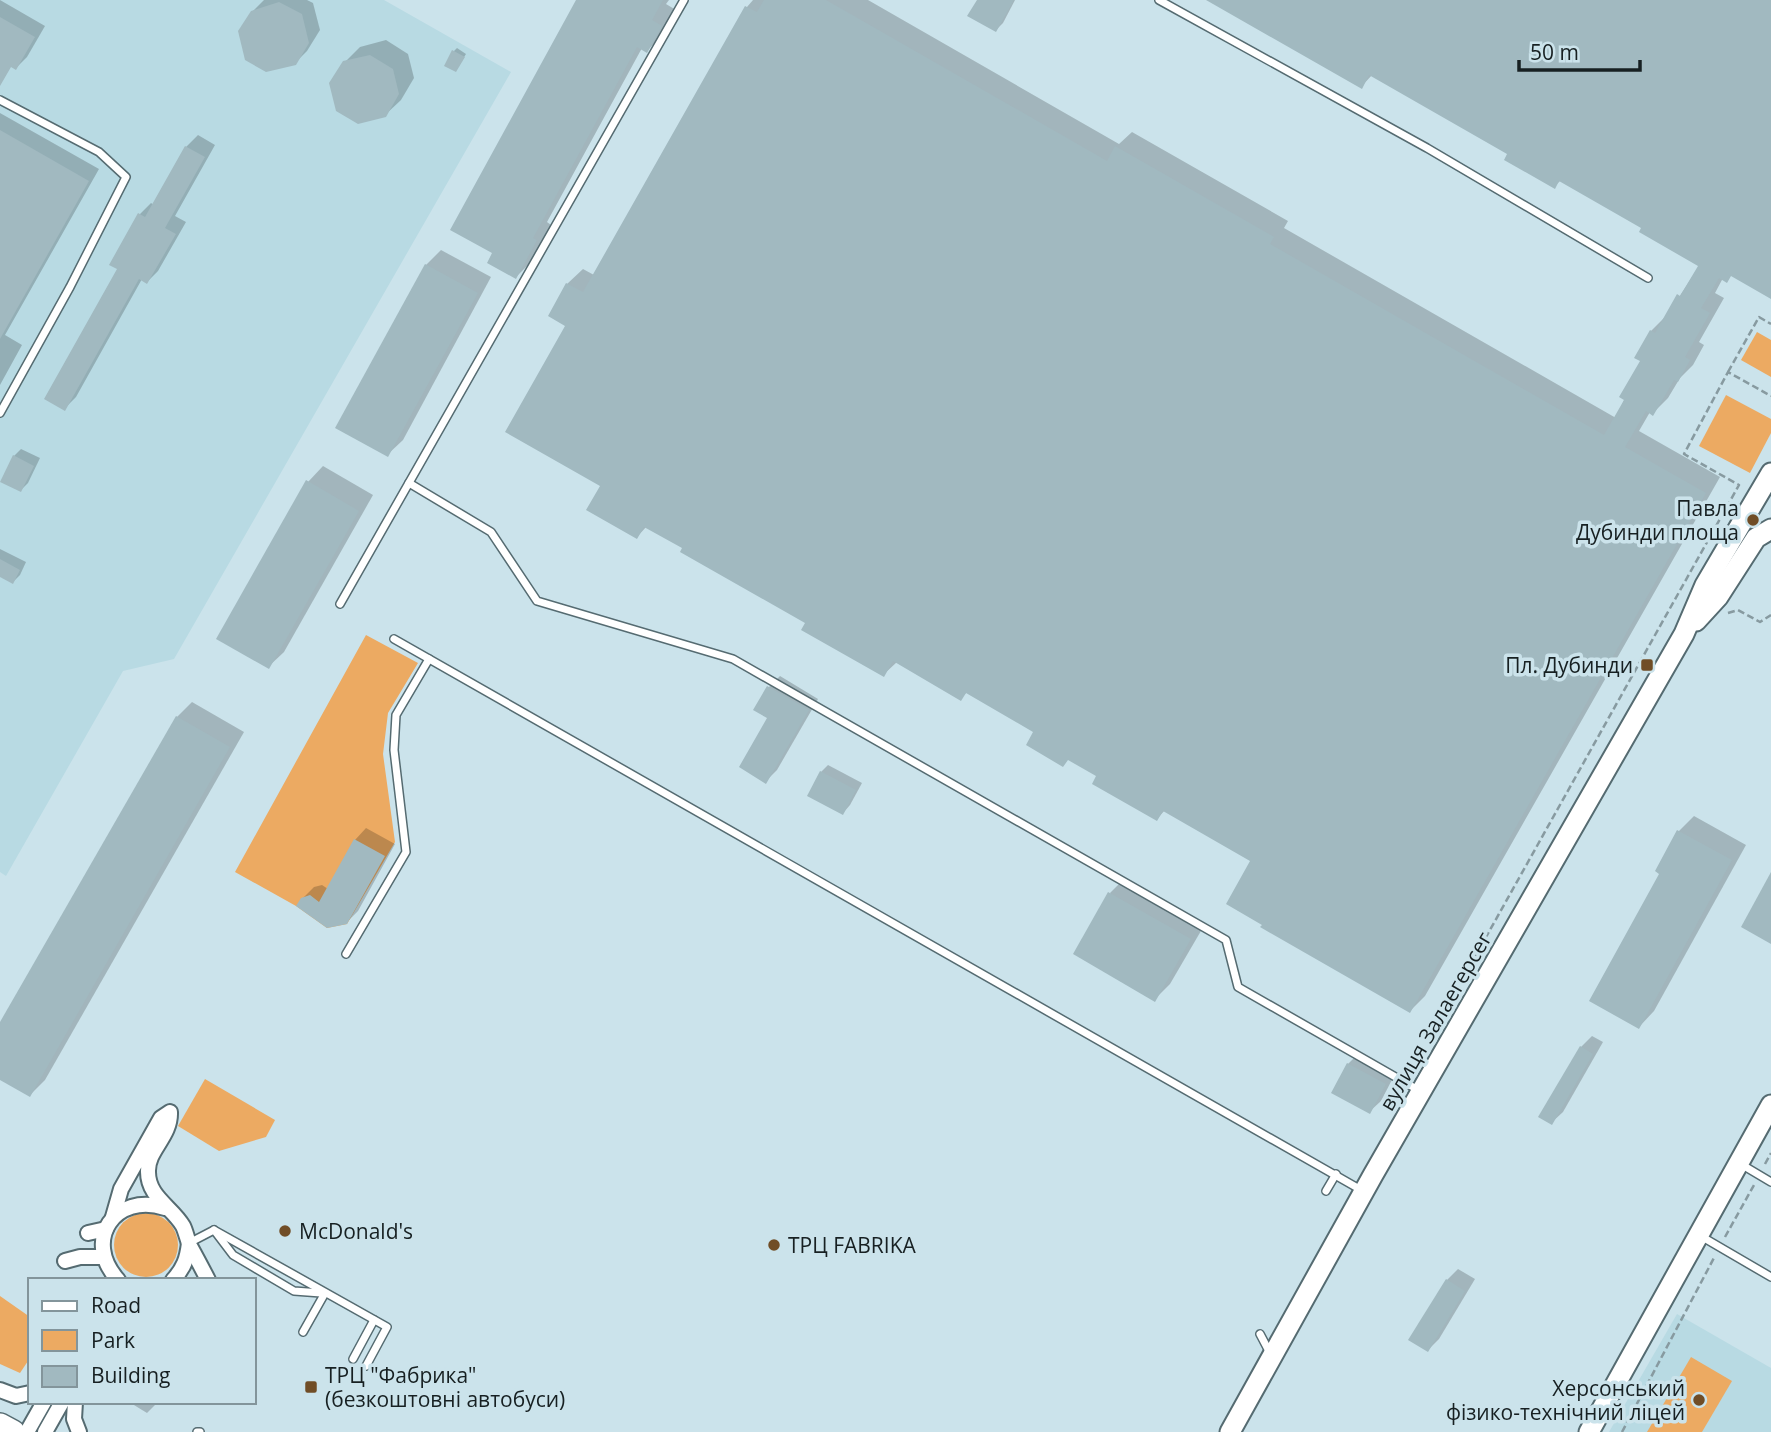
<svg xmlns="http://www.w3.org/2000/svg" width="1771" height="1432" font-family="'Open Sans',sans-serif">
<rect width="100%" height="100%" fill="#cbe3eb"/>
<!-- built -->
<g fill="#b8dae3">
<path d="M 0,0 L 384,0 L 511,72 L 174,659 L 123,671 L 6,876 L 0,872 Z"/>
<path d="M 1677,1314 L 1771,1368 L 1771,1432 L 1609,1432 Z"/>
</g>
<!-- green -->
<g fill="#ecaa62">
<path d="M 1757,332 L 1771,340 L 1771,377 L 1741,360 Z"/>
<path d="M 1726,395 L 1771,419 L 1771,433 L 1750,473 L 1699,446 Z"/>
<path d="M 366,635 L 418,663 L 388,713 L 383,754 L 395,842 L 347,924 L 327,928 L 296,906 L 235,872 Z"/>
<path d="M 205,1079 L 275,1120 L 266,1137 L 219,1151 L 178,1126 Z"/>
<circle cx="146" cy="1245" r="32"/>
<path d="M 0,1296 L 30,1317 L 30,1358 L 20,1373 L 0,1364 Z"/>
<path d="M 1691,1357 L 1732,1381 L 1702,1432 L 1647,1432 Z"/>
</g>
<!-- shadow -->
<g fill="#0003">
<path d="M 0,0 L 45,26 L 27,57 L 16,68 L 0,59 Z"/>
<path d="M 264,0 L 307,0 L 313,3 L 320,30 L 307,51 L 295,63 L 252,12 Z"/>
<path d="M 578,0 L 669,0 L 666,4 L 676,10 L 662,35 L 647,51 L 642,48 L 547,222 L 551,225 L 531,262 L 516,277 L 494,252 Z"/>
<path d="M 753,0 L 868,0 L 1119,144 L 1132,132 L 1288,221 L 1284,228 L 1616,418 L 1642,360 L 1637,357 L 1651,331 L 1668,314 L 1700,265 L 1643,227 L 1561,180 L 1554,187 L 1510,154 L 1372,75 L 1361,87 L 1210,0 L 1771,0 L 1771,297 L 1732,275 L 1723,278 L 1715,293 L 1724,298 L 1699,342 L 1704,345 L 1693,365 L 1680,378 L 1668,398 L 1653,413 L 1650,412 L 1639,431 L 1720,477 L 1425,996 L 1410,1011 L 1253,861 L 1165,810 L 1157,819 L 1036,732 L 967,692 L 961,698 L 897,662 L 883,675 L 808,623 L 647,526 L 637,537 L 602,486 L 568,325 L 567,284 L 583,269 L 594,275 L 747,7 Z"/>
<path d="M 979,0 L 1015,0 L 1003,23 L 996,30 Z"/>
<path d="M 386,40 L 408,54 L 414,78 L 401,100 L 385,115 L 344,63 L 360,47 Z"/>
<path d="M 457,48 L 466,54 L 456,70 L 454,51 Z"/>
<path d="M 0,113 L 99,169 L 5,335 L 22,345 L 0,385 Z"/>
<path d="M 198,135 L 215,145 L 175,216 L 186,222 L 158,271 L 147,282 L 142,279 L 76,397 L 65,408 L 140,214 L 151,203 L 154,205 L 186,147 Z"/>
<path d="M 441,250 L 491,277 L 403,440 L 387,455 L 426,265 Z"/>
<path d="M 21,449 L 40,458 L 28,483 L 21,490 L 14,456 Z"/>
<path d="M 323,466 L 373,495 L 284,652 L 268,667 L 308,482 Z"/>
<path d="M 0,549 L 26,562 L 20,575 L 13,582 L 0,575 Z"/>
<path d="M 780,676 L 818,699 L 777,770 L 766,781 L 768,688 Z"/>
<path d="M 192,702 L 244,732 L 45,1080 L 30,1095 L 0,1078 L 0,1026 L 177,717 Z"/>
<path d="M 828,765 L 862,783 L 850,805 L 843,813 L 821,772 Z"/>
<path d="M 1694,816 L 1746,845 L 1654,1011 L 1639,1027 L 1661,873 L 1679,831 Z"/>
<path d="M 366,828 L 395,844 L 358,911 L 346,923 L 302,899 L 314,887 L 322,885 L 328,889 L 355,840 Z"/>
<path d="M 1125,878 L 1205,924 L 1170,984 L 1155,999 L 1110,893 Z"/>
<path d="M 1592,1036 L 1603,1042 L 1563,1112 L 1551,1123 L 1581,1047 Z"/>
<path d="M 1359,1053 L 1396,1072 L 1381,1101 L 1369,1112 L 1348,1064 Z"/>
<path d="M 1458,1269 L 1475,1279 L 1439,1339 L 1428,1350 L 1447,1280 Z"/>
<path d="M 129,1402 L 158,1402 L 147,1413 Z"/>
</g>
<!-- building -->
<g fill="#a1b9c0">
<path d="M 576,0 L 663,0 L 652,20 L 662,26 L 647,53 L 637,47 L 533,238 L 537,240 L 516,279 L 487,263 L 492,253 L 450,230 Z"/>
<path d="M 764,0 L 826,0 L 1107,161 L 1115,146 L 1274,237 L 1270,244 L 1604,435 L 1624,400 L 1619,397 L 1640,361 L 1634,358 L 1650,330 L 1655,333 L 1677,294 L 1680,296 L 1698,266 L 1639,232 L 1641,228 L 1559,181 L 1555,189 L 1504,160 L 1507,154 L 1369,75 L 1362,89 L 1206,0 L 1771,0 L 1771,299 L 1731,276 L 1727,283 L 1719,278 L 1701,308 L 1710,313 L 1685,357 L 1690,360 L 1678,382 L 1674,380 L 1653,416 L 1646,411 L 1625,447 L 1706,493 L 1410,1013 L 1260,927 L 1262,925 L 1226,904 L 1250,861 L 1163,811 L 1157,821 L 1092,784 L 1096,776 L 1068,760 L 1063,767 L 1026,745 L 1033,732 L 966,693 L 961,701 L 893,661 L 884,677 L 801,630 L 805,623 L 680,552 L 682,548 L 644,527 L 637,539 L 586,510 L 600,486 L 505,432 L 565,326 L 548,316 L 566,283 L 583,292 L 745,6 L 757,12 Z"/>
<path d="M 977,0 L 1014,0 L 996,32 L 967,16 Z"/>
<path d="M 279,2 L 302,14 L 309,43 L 296,65 L 266,72 L 245,60 L 238,31 L 251,11 Z"/>
<path d="M 0,17 L 35,37 L 16,70 L 11,67 L 0,86 Z"/>
<path d="M 452,50 L 465,57 L 456,72 L 444,66 Z"/>
<path d="M 370,55 L 393,69 L 399,94 L 386,117 L 358,124 L 336,111 L 329,83 L 343,61 Z"/>
<path d="M 0,130 L 89,181 L 0,339 Z"/>
<path d="M 185,146 L 205,157 L 165,228 L 176,234 L 147,284 L 139,279 L 65,411 L 44,399 L 117,269 L 109,265 L 138,213 L 145,217 Z"/>
<path d="M 425,264 L 478,293 L 388,457 L 335,428 Z"/>
<path d="M 13,455 L 34,466 L 21,492 L 0,482 Z"/>
<path d="M 306,480 L 359,511 L 269,669 L 216,639 Z"/>
<path d="M 0,559 L 20,570 L 13,584 L 0,577 Z"/>
<path d="M 767,686 L 809,710 L 766,784 L 739,767 L 767,718 L 753,710 Z"/>
<path d="M 176,716 L 230,747 L 30,1097 L 0,1080 L 0,1022 Z"/>
<path d="M 820,771 L 856,790 L 843,815 L 807,796 Z"/>
<path d="M 1677,830 L 1732,860 L 1639,1029 L 1589,1001 L 1659,874 L 1655,871 Z"/>
<path d="M 354,839 L 385,856 L 347,924 L 327,928 L 296,906 L 301,898 L 310,895 L 319,902 Z"/>
<path d="M 1771,872 L 1771,944 L 1741,927 Z"/>
<path d="M 1108,892 L 1191,939 L 1155,1002 L 1073,954 Z"/>
<path d="M 1580,1046 L 1593,1054 L 1552,1125 L 1538,1117 Z"/>
<path d="M 1347,1063 L 1386,1084 L 1370,1114 L 1331,1093 Z"/>
<path d="M 1446,1279 L 1465,1291 L 1428,1352 L 1408,1340 Z"/>
</g>
<g fill="none" stroke-linecap="round" stroke-linejoin="round">
<defs>
<g id="lane">
<path d="M 1159,0 L 1427,148 L 1648,278"/>
<path d="M 0,100 L 99,152 L 126,177 L 70,287 L 0,413"/>
<path d="M 409,483 L 491,532 L 537,601 L 733,659 L 1226,940 L 1238,987 L 1420,1091"/>
<path d="M 340,604 L 684,0"/>
<path d="M 394,639 L 1363,1191"/>
<path d="M 346,954 L 406,852 L 394,750 L 396,715 L 429,659"/>
<path d="M 1739,1163 L 1771,1182"/>
<path d="M 1326,1191 L 1336,1174"/>
<path d="M 214,1230 L 387,1327 L 366,1366"/>
<path d="M 1699,1235 L 1771,1277"/>
<path d="M 189,1243 L 214,1230 L 233,1255 L 294,1291 L 321,1293"/>
<path d="M 303,1332 L 325,1293"/>
<path d="M 1260,1334 L 1270,1353"/>
<path d="M 353,1359 L 374,1320"/>
<path d="M 197,1432 L 200,1432"/>
</g>
<g id="street">
<path d="M 113,1217 L 121,1189 L 161,1118 L 170,1112 C 171,1137 147,1150 148,1172 C 148,1197 172,1207 183,1226 C 186,1232 187,1239 190,1246 C 196,1257 202,1268 208,1280"/>
<path d="M 88,1233 L 106,1229"/>
<path d="M 65,1261 L 80,1257 L 103,1257"/>
<path d="M 118,1280 C 82,1240 115,1192 165,1208"/>
<path d="M 173,1280 C 184,1268 187,1259 189,1243"/>
<path d="M 0,1390 L 16,1396 L 30,1393"/>
<path d="M 75,1402 L 74,1419 L 79,1432"/>
<path d="M 27,1432 L 44,1402"/>
<path d="M 45,1432 L 62,1402"/>
</g>
<g id="secondary">
<path d="M 1696,621 L 1718,597 L 1756,538 L 1771,529"/>
<path d="M 1230,1432 L 1373,1175 L 1684,634 L 1705,585 L 1771,473"/>
<path d="M 1589,1432 L 1771,1105"/>
</g>
<path id="primary" d="M 0,1425 L 13,1432"/>
</defs>
<!-- lane casing -->
<use href="#lane" stroke="#556b71" stroke-width="10"/>
<!-- street casing -->
<use href="#street" stroke="#556b71" stroke-width="18"/>
<!-- secondary casing -->
<use href="#secondary" stroke="#556b71" stroke-width="23"/>
<!-- primary casing -->
<use href="#primary" stroke="#556b71" stroke-width="26"/>
<!-- path -->
<g stroke="#879aa0" stroke-width="2.5" stroke-dasharray="7 3.5" stroke-linecap="butt">
<path d="M 1728,372 L 1759,317 L 1771,324"/>
<path d="M 1728,613 L 1738,610 L 1760,622 L 1771,615"/>
<path d="M 1434,1030 L 1739,485 L 1684,454 L 1728,372 L 1771,396"/>
<path d="M 1765,1164 L 1771,1153"/>
<path d="M 1725,1237 L 1754,1185"/>
<path d="M 1622,1432 L 1715,1256"/>
</g>
<!-- lane -->
<use href="#lane" stroke="#fff" stroke-width="7"/>
<!-- street -->
<use href="#street" stroke="#fff" stroke-width="14"/>
<!-- secondary -->
<use href="#secondary" stroke="#fff" stroke-width="19"/>
<!-- primary -->
<use href="#primary" stroke="#fff" stroke-width="23"/>
</g>
<!-- markers -->
<g fill="#704d26" stroke="#cbe3eb" stroke-width="2.5">
<circle cx="1753" cy="520" r="7"/>
<rect x="1640" y="658" width="14" height="14" rx="3.5"/>
<circle cx="285" cy="1231" r="7"/>
<circle cx="774" cy="1245" r="7"/>
<rect x="304" y="1380" width="14" height="14" rx="3.5"/>
<circle cx="1699" cy="1400" r="7"/>
</g>
<g text-anchor="middle" dominant-baseline="central" stroke-width="7" stroke-linejoin="round" paint-order="stroke">
<!-- poi labels -->
<g font-size="21" fill="#172022" stroke="#cbe3eb" text-anchor="end">
<text x="1739" y="508">Павла<tspan x="1739" dy="24">Дубинди площа</tspan></text>
<text x="1633" y="665">Пл. Дубинди</text>
<text x="299" y="1231" text-anchor="start">McDonald's</text>
<text x="788" y="1245" text-anchor="start">ТРЦ FABRIKA</text>
<text x="325" y="1375" text-anchor="start">ТРЦ "Фабрика"<tspan x="325" dy="24">(безкоштовні автобуси)</tspan></text>
<text x="1685" y="1388">Херсонський<tspan x="1685" dy="24">фізико-технічний ліцей</tspan></text>
</g>
<!-- street labels -->
<g font-size="21" fill="#172022" stroke="#cbe3eb">
<text transform="translate(1435 1021) rotate(-60)">вулиця Залаегерсег</text>
</g>
</g>
<!-- legend -->
<rect x="28" y="1278" width="228" height="126" fill="#cbe3eb" stroke="#83959b" stroke-width="2"/>
<rect x="42" y="1301" width="35" height="10" fill="#ffffff" stroke="#83959b" stroke-width="2"/>
<text x="91" y="1313" font-size="21" fill="#172022">Road</text>
<rect x="42" y="1330" width="35" height="21" fill="#ecaa62" stroke="#83959b" stroke-width="2"/>
<text x="91" y="1348" font-size="21" fill="#172022">Park</text>
<rect x="42" y="1366" width="35" height="21" fill="#a1b9c0" stroke="#83959b" stroke-width="2"/>
<text x="91" y="1383" font-size="21" fill="#172022">Building</text>
<!-- scale -->
<path d="M1519 60v10h121v-10" fill="none" stroke="#172022" stroke-width="3.5"/>
<text x="1530" y="60" font-size="21" fill="#172022" stroke="#cbe3eb" stroke-width="5" paint-order="stroke">50 m</text>
</svg>
